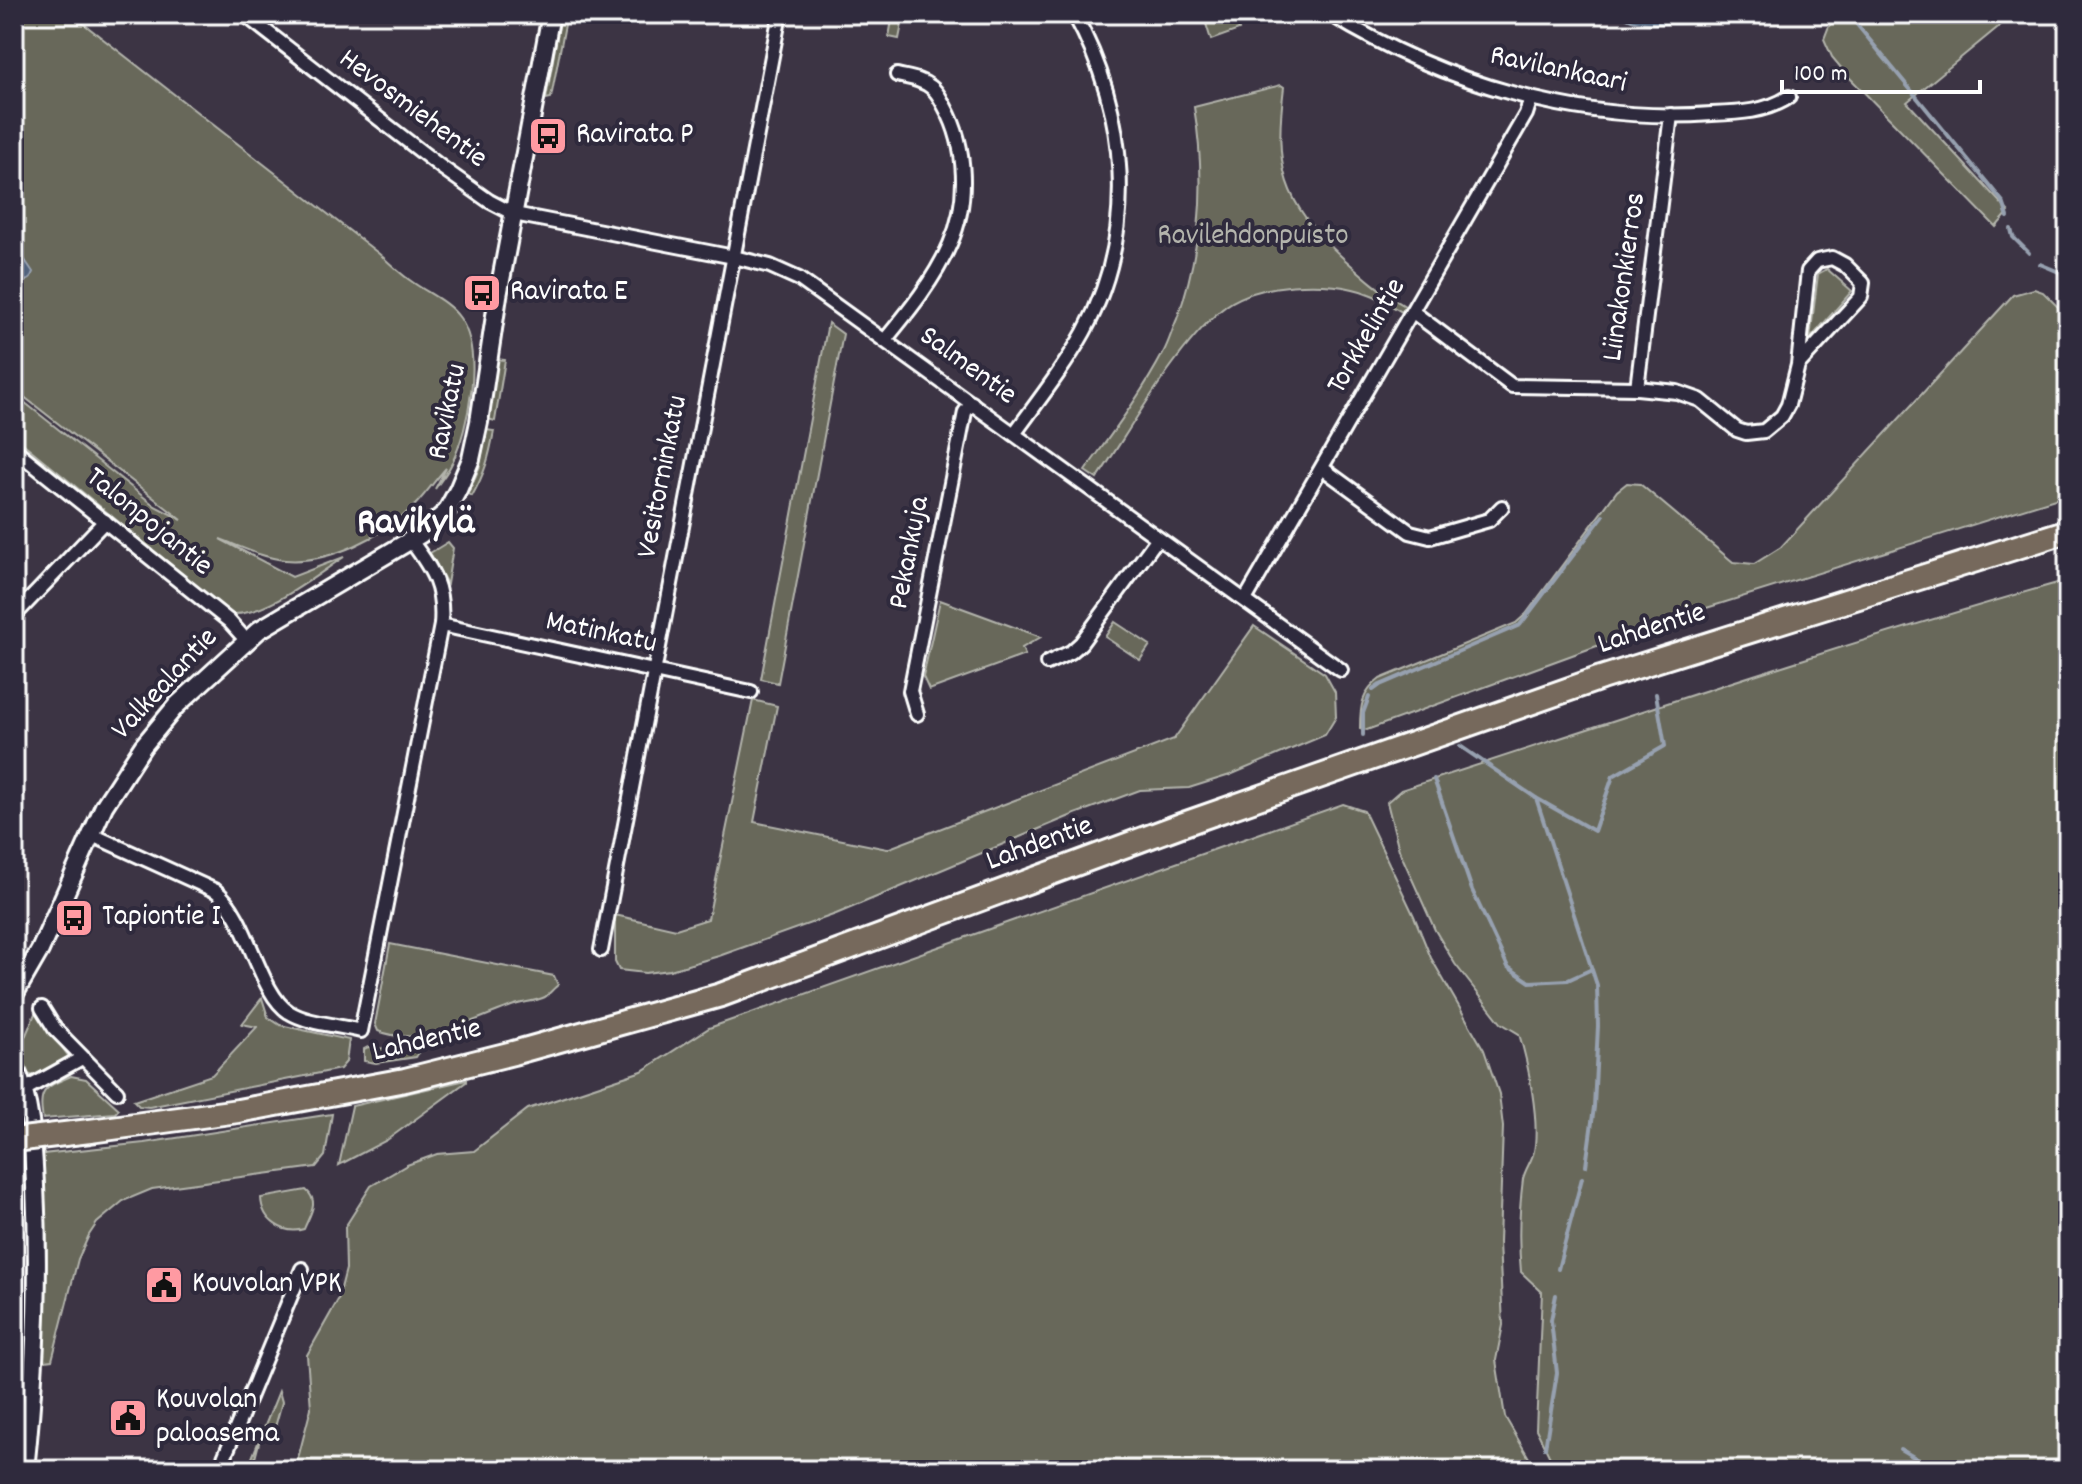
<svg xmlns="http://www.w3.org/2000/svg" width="2082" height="1484" font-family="Dekko,sans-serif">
<rect width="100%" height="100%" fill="#3c3444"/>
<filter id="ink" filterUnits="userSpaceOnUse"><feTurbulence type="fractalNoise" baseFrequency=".0125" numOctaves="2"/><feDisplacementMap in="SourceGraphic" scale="16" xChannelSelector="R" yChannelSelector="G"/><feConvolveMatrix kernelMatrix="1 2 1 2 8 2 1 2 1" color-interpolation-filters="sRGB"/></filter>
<g filter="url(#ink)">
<!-- green -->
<g fill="#67685a" stroke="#b3b4ac" stroke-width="2">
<path d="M 14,14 L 71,14 L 378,253 C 389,262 399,273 411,281 C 427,293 448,301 460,318 C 484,352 469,428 452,463 C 448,472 441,480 435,489 L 446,468 C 435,480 426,494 414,506 C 384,536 329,564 285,560 C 263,558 241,547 220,539 L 292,577 L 344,557 C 315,576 266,616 231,614 L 14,436 L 14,394 L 155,506 L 182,520 L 14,389 Z"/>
<path d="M 561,14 L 567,14 L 551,98 L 546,99 Z"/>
<path d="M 893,14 L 904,14 L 899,39 L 889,37 Z"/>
<path d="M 1203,14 L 1235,18 L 1239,30 L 1211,40 Z"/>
<path d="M 1844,14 L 2014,14 L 1907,102 L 2009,212 L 1996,227 L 1847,75 L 1832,57 L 1824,39 L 1829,26 Z"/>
<path d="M 1281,85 L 1284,87 C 1274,167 1282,202 1342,257 C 1362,275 1382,293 1405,306 L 1402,312 C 1391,306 1381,298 1369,294 C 1330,278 1254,282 1221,310 C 1174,350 1132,427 1097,479 L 1085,471 C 1112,433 1141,395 1163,353 C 1169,342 1172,330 1177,319 C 1202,250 1206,179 1194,107 Z"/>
<path d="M 1827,269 L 1852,291 L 1810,339 L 1818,274 Z"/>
<path d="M 2034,289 L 2043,292 L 2068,317 L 2068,495 L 1668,620 L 1367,730 L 1360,728 C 1360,706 1362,692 1380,679 L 1516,623 L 1526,614 L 1617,491 L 1627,483 L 1640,484 L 1733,562 L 1754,564 L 1781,547 L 2013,295 Z"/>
<path d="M 828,323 L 843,334 L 778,683 L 761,679 Z"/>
<path d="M 497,359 L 505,360 L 495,421 L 488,419 Z"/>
<path d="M 486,430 L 494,431 C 489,458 485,473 472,496 L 468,494 L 480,466 Z"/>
<path d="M 448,542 L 453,548 L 447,584 L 430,553 Z"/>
<path d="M 2068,580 L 2068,1470 L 1556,1470 L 1536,1429 L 1542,1292 L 1521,1272 C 1518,1241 1519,1210 1523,1179 C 1525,1169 1532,1161 1534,1151 C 1540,1122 1528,1062 1519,1034 L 1501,1023 L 1455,964 L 1435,930 L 1399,850 L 1387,802 L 1401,790 C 1623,718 1843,643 2068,580 Z"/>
<path d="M 940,600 L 1041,637 L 1022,648 L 1025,655 L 929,690 L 923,677 Z"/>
<path d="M 1115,622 L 1150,645 L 1140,660 L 1105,637 Z"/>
<path d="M 1254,626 L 1325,674 L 1335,692 L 1336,717 L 1325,735 L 1230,775 L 1189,788 L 1140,790 L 1075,814 L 836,914 L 719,956 L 670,970 L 645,973 L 619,970 L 615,962 L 615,915 L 676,929 L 708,919 L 753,700 L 777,706 L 754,822 L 887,849 L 1174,739 Z"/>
<path d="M 1343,804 L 1364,811 L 1414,916 L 1431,958 L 1484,1050 L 1499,1094 L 1503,1127 L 1499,1242 L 1503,1325 L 1496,1360 L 1505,1417 L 1536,1470 L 295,1470 L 311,1408 L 307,1355 L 338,1300 L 346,1269 L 345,1227 L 371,1186 L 407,1165 L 437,1154 L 474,1151 L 528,1109 L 642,1071 L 709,1028 Z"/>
<path d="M 390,944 L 554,976 L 558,985 C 554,988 549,994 545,997 C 535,1002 520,1002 509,1007 C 467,1022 422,1048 378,1031 L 375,1024 Z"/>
<path d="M 262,998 L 268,1017 L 280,1025 L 349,1040 L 346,1062 L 340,1069 L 149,1107 L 139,1106 L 134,1101 L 212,1075 L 257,1027 L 242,1024 Z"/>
<path d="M 36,1011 L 69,1057 L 64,1065 L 34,1076 L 27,1074 L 14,1050 L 26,1035 Z"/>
<path d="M 368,1047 L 419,1052 L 416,1057 L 376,1063 L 364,1061 L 364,1049 Z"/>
<path d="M 71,1076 L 86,1079 L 119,1109 L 115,1113 L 43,1119 C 37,1089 46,1087 71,1076 Z"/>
<path d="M 466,1080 L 466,1082 L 387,1140 L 339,1165 L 352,1106 Z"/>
<path d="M 332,1114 L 325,1156 L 316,1167 L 152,1189 L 123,1201 L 97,1223 L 89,1235 L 78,1259 L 52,1360 L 44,1361 L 47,1245 L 43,1154 L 144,1143 Z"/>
<path d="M 306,1190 C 320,1202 310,1214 304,1229 C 284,1235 262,1221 261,1198 Z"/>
<path d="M 279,1391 L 282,1402 L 272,1438 L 261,1435 L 252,1470 L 247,1470 Z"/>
<path d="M 16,1397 L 24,1397 L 17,1470 L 14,1470 Z"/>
</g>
<!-- water -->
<g fill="#51627b" stroke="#97a1b0" stroke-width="2">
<path d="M 1622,14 L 1736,14 C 1715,23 1636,31 1622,14 Z"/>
<path d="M 14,244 L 33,272 L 30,279 L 26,281 L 14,277 Z"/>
</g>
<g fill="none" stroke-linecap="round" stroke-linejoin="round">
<!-- stream -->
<g stroke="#97a1b0" stroke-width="4">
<path d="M 1848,14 L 1854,21 L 1864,14"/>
<path d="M 1789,17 L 1799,14"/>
<path d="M 1854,21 L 2003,202 L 2008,217"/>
<path d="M 2011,229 L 2013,237 L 2029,253"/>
<path d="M 2040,264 L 2059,272 L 2068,281"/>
<path d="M 1373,690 L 1380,685 L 1520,625 L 1603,516"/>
<path d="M 1363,735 L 1363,713 L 1369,697"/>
<path d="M 1460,746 L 1536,798 L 1594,831 L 1613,776 L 1665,746 L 1656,694"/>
<path d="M 1434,779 L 1472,890 L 1508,967 L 1530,982 L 1568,980 L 1592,969"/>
<path d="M 1536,798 L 1597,985 L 1598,1026 L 1594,1107 L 1586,1166"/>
<path d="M 1558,1269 L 1582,1178"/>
<path d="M 1545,1448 L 1557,1373 L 1551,1320 L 1556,1295"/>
<path d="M 1900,1449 L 1936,1470"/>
</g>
<defs>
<g id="street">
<path d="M 244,14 L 441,167 L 489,201 L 514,214 L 734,257 L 770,266 L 799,279 L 1341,670"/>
<path d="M 1330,14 C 1443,83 1579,124 1712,114 C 1739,113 1766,112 1789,97"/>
<path d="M 1413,312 L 1512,386 L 1637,388 L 1677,392 L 1700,400 L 1737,430 L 1746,433 L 1764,431 L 1782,416 L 1788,405 L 1798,365 L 1861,297 L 1863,283 L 1845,265 L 1832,258 L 1817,261 L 1808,271 L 1798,365"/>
<path d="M 885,340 C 909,311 935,279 950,244 C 969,202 967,147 945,107 C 941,100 938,92 931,87 C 921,79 909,78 897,75"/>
<path d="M 1637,388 L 1671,115"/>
<path d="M 1014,434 C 1038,401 1064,368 1084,332 C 1138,233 1128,111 1074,14"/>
<path d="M 14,449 L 229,621 L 246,640"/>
<path d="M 1322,468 L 1410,532 L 1430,537 L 1489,520 L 1502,507"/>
<path d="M 1245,600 L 1526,114 L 1531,98"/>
<path d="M 14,616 L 105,521"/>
<path d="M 441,625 L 751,692"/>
<path d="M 1047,663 L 1071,652 L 1081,643 L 1157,539"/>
<path d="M 917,714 L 910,691 L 965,412 L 972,403"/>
<path d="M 90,834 L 216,891 C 248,916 259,994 289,1012 C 308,1024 339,1025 361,1031 L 441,625 C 444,588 433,570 411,541"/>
<path d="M 601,950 L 780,14"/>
<path d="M 42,1008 L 55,1029 L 117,1092"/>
<path d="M 24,1090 L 82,1058"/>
<path d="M 219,1470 L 302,1269"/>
</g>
<g id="secondary">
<path d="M 14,995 L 40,950 L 104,806 L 143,746 L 176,706 L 259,630 L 421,534 L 446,512 L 458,490 L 471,459 L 479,422 L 498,296 L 551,14"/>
<path d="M 14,1065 C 32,1103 33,1145 35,1186 C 40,1281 35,1376 25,1470"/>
</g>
<path id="highway" d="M 90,1131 L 238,1111 L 405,1080 L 513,1053 L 721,995 L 1181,825 L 1601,678 L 2068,531"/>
</defs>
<!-- street casing -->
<use href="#street" stroke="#fff" stroke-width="18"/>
<!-- secondary casing -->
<use href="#secondary" stroke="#fff" stroke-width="22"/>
<!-- highway casing -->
<use href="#highway" stroke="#fff" stroke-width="28"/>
<!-- street -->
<use href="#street" stroke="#2f2a3d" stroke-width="12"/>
<!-- secondary -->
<use href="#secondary" stroke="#2f2a3d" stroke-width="16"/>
<!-- highway -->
<use href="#highway" stroke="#76695c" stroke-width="22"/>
<defs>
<path id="highway-bridge" d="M 14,1140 L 90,1131"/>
</defs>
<!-- highway-bridge casing -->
<use href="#highway-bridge" stroke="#fff" stroke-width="28" stroke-linecap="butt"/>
<!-- highway-bridge -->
<use href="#highway-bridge" stroke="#76695c" stroke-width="22"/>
</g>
</g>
<!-- icons -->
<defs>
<symbol id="bus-square" viewBox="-11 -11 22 22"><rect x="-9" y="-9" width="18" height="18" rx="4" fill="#ff9aa2" stroke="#2f2a3d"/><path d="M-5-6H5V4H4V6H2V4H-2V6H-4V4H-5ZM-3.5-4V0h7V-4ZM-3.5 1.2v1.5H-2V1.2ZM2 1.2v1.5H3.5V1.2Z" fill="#111"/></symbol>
<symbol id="civic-square" viewBox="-11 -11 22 22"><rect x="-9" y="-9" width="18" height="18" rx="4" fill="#ff9aa2" stroke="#2f2a3d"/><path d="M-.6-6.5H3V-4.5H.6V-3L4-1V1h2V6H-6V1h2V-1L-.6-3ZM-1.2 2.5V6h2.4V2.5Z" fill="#111"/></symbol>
</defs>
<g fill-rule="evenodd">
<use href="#bus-square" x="526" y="114" width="44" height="44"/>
<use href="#bus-square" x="460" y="271" width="44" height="44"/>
<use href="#bus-square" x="52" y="896" width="44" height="44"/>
<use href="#civic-square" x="142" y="1263" width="44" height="44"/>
<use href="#civic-square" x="106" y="1396" width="44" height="44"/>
</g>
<g text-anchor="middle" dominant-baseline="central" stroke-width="8" stroke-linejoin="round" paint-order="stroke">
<!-- street labels -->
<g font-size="30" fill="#fff" stroke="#2f2a3d">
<text transform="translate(1558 71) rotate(12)">Ravilankaari</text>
<text transform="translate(412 110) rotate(37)">Hevosmiehentie</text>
<text transform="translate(1626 277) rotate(-82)">Liinakonkierros</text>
<text transform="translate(1368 337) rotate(-60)">Torkkelintie</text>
<text transform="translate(967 367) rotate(36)">Salmentie</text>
<text transform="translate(449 412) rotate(-78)">Ravikatu</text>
<text transform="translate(664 477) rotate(-79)">Vesitorninkatu</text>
<text transform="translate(148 523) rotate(39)">Talonpojantie</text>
<text transform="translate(911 553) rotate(-79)">Pekankuja</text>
<text transform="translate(1652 630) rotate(-18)">Lahdentie</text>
<text transform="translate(601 634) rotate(12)">Matinkatu</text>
<text transform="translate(166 685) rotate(-47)">Valkealantie</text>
<text transform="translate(1040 845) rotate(-20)">Lahdentie</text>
<text transform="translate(427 1042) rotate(-13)">Lahdentie</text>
</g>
<!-- poi labels -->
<g font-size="30" fill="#fff" stroke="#2f2a3d" text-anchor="start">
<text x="576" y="136">Ravirata P</text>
<text x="510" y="293">Ravirata E</text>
<text x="102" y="918">Tapiontie I</text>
<text x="192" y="1285">Kouvolan VPK</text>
<text x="156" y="1401">Kouvolan<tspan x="156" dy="34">paloasema</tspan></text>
</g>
<!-- park labels -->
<g font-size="30" fill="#b3b4ac" stroke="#2f2a3d">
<text x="1253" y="237">Ravilehdonpuisto</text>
</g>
<!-- district labels -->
<g font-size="38" font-weight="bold" fill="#fff" stroke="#2f2a3d">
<text x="416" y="524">Ravikylä</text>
</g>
</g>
<!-- margin -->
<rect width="2082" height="1484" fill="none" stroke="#2f2a3d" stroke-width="48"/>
<rect x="24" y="24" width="2034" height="1436" fill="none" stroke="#fff" stroke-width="3" filter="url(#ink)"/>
<!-- scale -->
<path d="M1782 80v12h198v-12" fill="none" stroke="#ffffff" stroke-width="4"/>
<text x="1794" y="80" font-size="24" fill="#ffffff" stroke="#2f2a3d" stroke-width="6" paint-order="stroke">100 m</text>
</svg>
